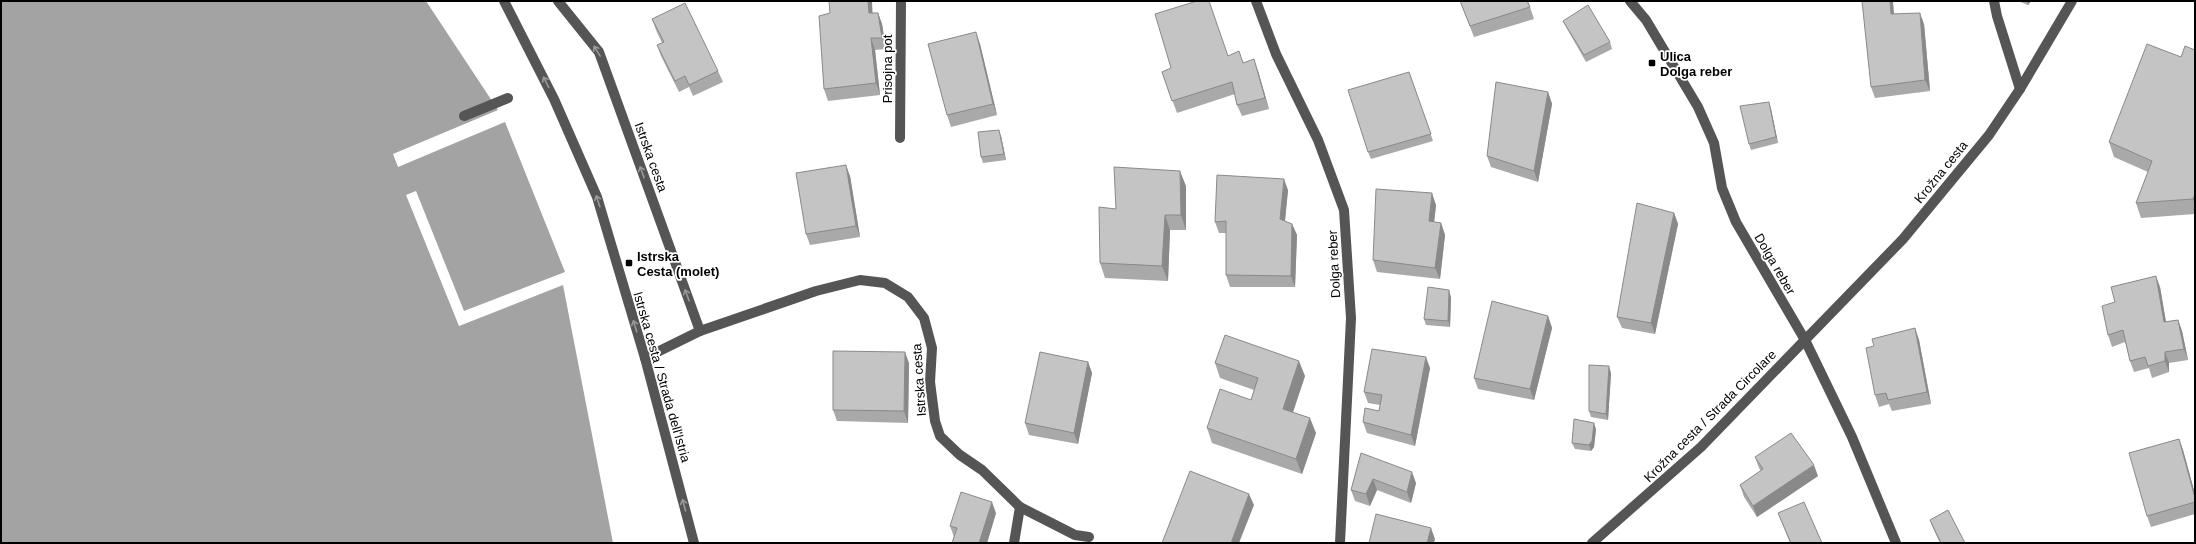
<svg xmlns="http://www.w3.org/2000/svg" width="2196" height="544" font-family="Helvetica,sans-serif">
<rect width="100%" height="100%" fill="#fff"/>
<!-- water -->
<path fill="#a3a3a3" d="M 1,1 L 426,1 L 498,110 L 393,154 L 398,167 L 505,122 L 565,272 L 464,311 L 416,191 L 406,195 L 459,326 L 563,285 L 613,543 L 1,543 Z"/>
<g fill="none" stroke-linecap="round" stroke-linejoin="round">
<!-- minor -->
<g stroke="#555" stroke-width="10">
<path d="M 504,1 L 554,99 L 597,197 L 645,358 L 694,543"/>
<path d="M 558,1 L 599,52 L 700,331"/>
<path d="M 1256,1 L 1276,54 L 1318,140 L 1344,210 L 1351,318 L 1340,543"/>
<path d="M 1630,1 L 1646,20 L 1698,107 L 1714,143 L 1722,188 L 1736,222 L 1805,340 L 1852,437 L 1896,543"/>
<path d="M 1994,1 L 1997,16 L 2020,89"/>
<path d="M 464,116 L 508,98"/>
<path d="M 900,138 L 901,1"/>
<path d="M 645,358 L 700,331 L 816,291 L 860,280 L 885,283 L 908,297 L 924,318 L 932,348 L 930,382 L 935,421 L 940,436 L 960,455 L 982,470 L 1020,507 L 1075,535 L 1089,537"/>
<path d="M 1014,543 L 1020,507"/>
<path d="M 1592,543 L 1701,447 L 1903,239 L 1989,135 L 2020,89 L 2072,1"/>
</g>
</g>
<!-- wall -->
<g fill="#a9a9a9">
<path d="M 829,1 L 872,1 L 872,13 L 878,13 L 882,24 L 886,49 L 875,50 L 880,95 L 828,101 L 824,89 L 830,13 Z"/>
<path d="M 1460,1 L 1528,1 L 1534,19 L 1474,37 Z"/>
<path d="M 2018,1 L 2031,1 L 2028,5 Z"/>
<path d="M 1894,14 L 1924,24 L 1930,91 L 1875,98 L 1871,87 Z"/>
<path d="M 652,19 L 718,71 L 723,82 L 693,96 L 689,87 L 679,92 L 661,56 L 657,45 L 662,43 L 656,30 Z"/>
<path d="M 1563,21 L 1610,42 L 1612,49 L 1586,62 L 1566,27 Z"/>
<path d="M 980,44 L 997,115 L 951,127 L 947,115 Z"/>
<path d="M 2195,50 L 2195,214 L 2141,218 L 2136,203 L 2148,172 L 2114,157 L 2109,142 L 2181,57 Z"/>
<path d="M 1228,55 L 1258,71 L 1269,109 L 1242,116 L 1237,105 L 1235,94 L 1177,113 L 1162,72 Z"/>
<path d="M 1409,72 L 1433,141 L 1371,159 L 1368,152 Z"/>
<path d="M 1548,92 L 1552,104 L 1538,182 L 1491,167 L 1487,156 Z"/>
<path d="M 1771,109 L 1778,143 L 1751,150 L 1749,144 Z"/>
<path d="M 1001,136 L 1006,160 L 983,163 L 981,157 Z"/>
<path d="M 850,176 L 860,237 L 810,245 L 806,234 Z"/>
<path d="M 1186,186 L 1186,230 L 1170,230 L 1168,281 L 1105,278 L 1100,263 L 1116,209 Z"/>
<path d="M 1288,190 L 1285,221 L 1292,224 L 1297,235 L 1295,287 L 1230,287 L 1226,275 L 1226,233 L 1219,233 L 1215,222 Z"/>
<path d="M 1436,205 L 1434,222 L 1441,223 L 1445,235 L 1440,279 L 1377,272 L 1373,260 Z"/>
<path d="M 1674,213 L 1678,224 L 1655,334 L 1622,328 L 1617,317 Z"/>
<path d="M 2160,287 L 2166,322 L 2178,320 L 2182,331 L 2188,360 L 2169,363 L 2169,372 L 2152,378 L 2149,368 L 2134,372 L 2130,361 L 2125,342 L 2112,347 L 2108,335 L 2115,302 Z"/>
<path d="M 1451,297 L 1450,327 L 1426,325 L 1424,319 Z"/>
<path d="M 1548,316 L 1552,328 L 1534,400 L 1478,389 L 1474,378 Z"/>
<path d="M 1915,328 L 1919,340 L 1931,404 L 1892,411 L 1889,404 L 1879,407 L 1875,395 L 1874,346 Z"/>
<path d="M 1088,362 L 1092,373 L 1078,444 L 1029,435 L 1025,423 Z"/>
<path d="M 909,363 L 908,423 L 837,421 L 833,410 Z"/>
<path d="M 1215,363 L 1305,376 L 1293,412 L 1316,433 L 1302,474 L 1212,443 L 1207,428 L 1251,400 L 1254,390 L 1220,378 Z"/>
<path d="M 1430,368 L 1415,446 L 1367,433 L 1363,422 L 1379,411 L 1380,405 L 1368,403 L 1364,392 Z"/>
<path d="M 1611,373 L 1608,420 L 1591,417 L 1589,411 Z"/>
<path d="M 1596,429 L 1594,447 L 1591,451 L 1575,449 L 1572,443 Z"/>
<path d="M 2179,439 L 2183,450 L 2195,494 L 2195,514 L 2151,527 L 2147,516 Z"/>
<path d="M 1361,453 L 1416,483 L 1411,503 L 1377,490 L 1370,506 L 1355,501 L 1351,490 Z"/>
<path d="M 1755,457 L 1818,476 L 1757,517 L 1744,497 L 1740,485 L 1761,471 L 1759,468 Z"/>
<path d="M 996,513 L 987,543 L 952,543 L 954,537 L 950,526 Z"/>
<path d="M 1778,513 L 1822,543 L 1790,543 Z"/>
<path d="M 1930,520 L 1965,543 L 1940,543 L 1932,526 Z"/>
</g>
<!-- shaded-wall -->
<g fill="#898989">
<path d="M 868,1 L 872,1 L 873,24 L 869,13 Z"/>
<path d="M 1890,1 L 1893,1 L 1895,26 L 1891,14 Z"/>
<path d="M 2027,1 L 2031,1 L 2028,5 Z"/>
<path d="M 878,13 L 882,24 L 886,49 L 882,38 Z"/>
<path d="M 1920,13 L 1924,24 L 1930,91 L 1925,80 Z"/>
<path d="M 976,32 L 980,44 L 997,115 L 993,104 Z"/>
<path d="M 871,38 L 875,50 L 880,95 L 876,83 Z"/>
<path d="M 1254,59 L 1258,71 L 1269,109 L 1265,98 Z"/>
<path d="M 1548,92 L 1552,104 L 1538,182 L 1534,171 Z"/>
<path d="M 1769,102 L 1771,109 L 1778,143 L 1776,137 Z"/>
<path d="M 999,130 L 1001,136 L 1006,160 L 1004,154 Z"/>
<path d="M 846,165 L 850,176 L 860,237 L 856,226 Z"/>
<path d="M 1180,171 L 1186,186 L 1186,230 L 1181,215 Z"/>
<path d="M 1284,179 L 1288,190 L 1284,230 L 1280,219 Z"/>
<path d="M 1432,193 L 1436,205 L 1433,232 L 1429,221 Z"/>
<path d="M 2195,194 L 2195,205 L 2193,199 Z"/>
<path d="M 1674,213 L 1678,224 L 1655,334 L 1651,323 Z"/>
<path d="M 1165,215 L 1170,230 L 1168,281 L 1162,266 Z"/>
<path d="M 1441,223 L 1445,235 L 1440,279 L 1435,268 Z"/>
<path d="M 1292,224 L 1297,235 L 1295,287 L 1291,276 Z"/>
<path d="M 2156,276 L 2160,287 L 2168,334 L 2164,322 Z"/>
<path d="M 1449,290 L 1451,297 L 1450,327 L 1448,321 Z"/>
<path d="M 1548,316 L 1552,328 L 1534,400 L 1530,389 Z"/>
<path d="M 2178,320 L 2182,331 L 2188,360 L 2184,349 Z"/>
<path d="M 1915,328 L 1919,340 L 1931,404 L 1927,392 Z"/>
<path d="M 905,352 L 909,363 L 908,423 L 904,411 Z"/>
<path d="M 2165,352 L 2169,363 L 2169,372 L 2165,361 Z"/>
<path d="M 1426,357 L 1430,368 L 1415,446 L 1411,435 Z"/>
<path d="M 1299,361 L 1305,376 L 1289,424 L 1283,409 Z"/>
<path d="M 1088,362 L 1092,373 L 1078,444 L 1074,433 Z"/>
<path d="M 1609,366 L 1611,373 L 1608,420 L 1606,414 Z"/>
<path d="M 1310,418 L 1316,433 L 1302,474 L 1296,459 Z"/>
<path d="M 1594,423 L 1596,429 L 1594,447 L 1591,451 L 1589,445 Z"/>
<path d="M 2179,439 L 2183,450 L 2195,494 L 2195,498 Z"/>
<path d="M 1814,465 L 1818,476 L 1757,517 L 1753,506 Z"/>
<path d="M 1412,472 L 1416,483 L 1411,503 L 1407,492 Z"/>
<path d="M 1373,479 L 1377,490 L 1370,506 L 1366,494 Z"/>
<path d="M 1249,494 L 1254,505 L 1239,543 L 1231,543 Z"/>
<path d="M 992,502 L 996,513 L 987,543 L 979,543 Z"/>
<path d="M 1431,528 L 1435,539 L 1434,543 L 1427,543 Z"/>
</g>
<!-- building -->
<g fill="#c4c4c4" stroke="#898989">
<path d="M 829,1 L 868,1 L 869,13 L 878,13 L 882,38 L 871,38 L 876,83 L 824,89 L 819,16 L 830,13 Z"/>
<path d="M 1197,1 L 1209,1 L 1228,56 L 1239,51 L 1243,63 L 1254,59 L 1265,98 L 1237,105 L 1232,82 L 1172,101 L 1162,72 L 1171,68 L 1155,14 Z"/>
<path d="M 1460,1 L 1527,1 L 1530,7 L 1470,26 Z"/>
<path d="M 1862,1 L 1890,1 L 1891,14 L 1920,13 L 1925,80 L 1871,87 Z"/>
<path d="M 685,3 L 718,71 L 689,85 L 685,76 L 675,81 L 657,45 L 664,42 L 652,19 Z"/>
<path d="M 1588,5 L 1610,42 L 1584,55 L 1563,21 Z"/>
<path d="M 976,32 L 993,104 L 947,115 L 928,44 Z"/>
<path d="M 2147,44 L 2181,57 L 2185,46 L 2195,50 L 2195,194 L 2193,199 L 2136,203 L 2152,161 L 2109,142 Z"/>
<path d="M 1409,72 L 1431,134 L 1368,152 L 1348,90 Z"/>
<path d="M 1496,82 L 1548,92 L 1534,171 L 1487,156 Z"/>
<path d="M 1769,102 L 1776,137 L 1749,144 L 1740,106 Z"/>
<path d="M 999,130 L 1004,154 L 981,157 L 978,132 Z"/>
<path d="M 846,165 L 856,226 L 806,234 L 796,173 Z"/>
<path d="M 1114,167 L 1180,171 L 1181,215 L 1165,215 L 1162,266 L 1100,263 L 1099,207 L 1116,209 Z"/>
<path d="M 1217,175 L 1284,179 L 1280,219 L 1292,224 L 1291,276 L 1226,275 L 1226,221 L 1215,222 Z"/>
<path d="M 1376,189 L 1432,193 L 1429,221 L 1441,223 L 1435,268 L 1373,260 Z"/>
<path d="M 1637,203 L 1674,213 L 1651,323 L 1617,317 Z"/>
<path d="M 2156,276 L 2164,322 L 2178,320 L 2184,349 L 2165,352 L 2165,361 L 2148,366 L 2145,357 L 2130,361 L 2123,330 L 2108,335 L 2102,306 L 2115,302 L 2111,287 Z"/>
<path d="M 1428,287 L 1449,290 L 1448,321 L 1424,319 Z"/>
<path d="M 1492,301 L 1548,316 L 1530,389 L 1474,378 Z"/>
<path d="M 1915,328 L 1927,392 L 1888,400 L 1886,393 L 1875,395 L 1866,348 L 1874,346 L 1872,339 Z"/>
<path d="M 1225,335 L 1299,361 L 1283,409 L 1310,418 L 1296,459 L 1207,428 L 1220,389 L 1251,400 L 1258,378 L 1215,363 Z"/>
<path d="M 1372,349 L 1426,357 L 1411,435 L 1363,422 L 1365,408 L 1379,411 L 1382,395 L 1364,392 Z"/>
<path d="M 833,351 L 905,352 L 904,411 L 833,410 Z"/>
<path d="M 1040,352 L 1088,362 L 1074,433 L 1025,423 Z"/>
<path d="M 1589,365 L 1609,366 L 1606,414 L 1589,411 Z"/>
<path d="M 1574,419 L 1594,423 L 1592,441 L 1589,445 L 1572,443 Z"/>
<path d="M 1791,433 L 1814,465 L 1753,506 L 1740,485 L 1763,469 L 1755,457 Z"/>
<path d="M 2179,439 L 2195,498 L 2195,502 L 2147,516 L 2129,453 Z"/>
<path d="M 1361,453 L 1412,472 L 1407,492 L 1373,479 L 1366,494 L 1351,490 Z"/>
<path d="M 1190,471 L 1249,494 L 1231,543 L 1162,543 Z"/>
<path d="M 961,492 L 992,502 L 979,543 L 952,543 L 957,528 L 950,526 Z"/>
<path d="M 1804,502 L 1822,543 L 1791,543 L 1778,513 Z"/>
<path d="M 1948,510 L 1965,543 L 1941,543 L 1930,520 Z"/>
<path d="M 1376,514 L 1431,528 L 1427,543 L 1369,543 Z"/>
</g>
<!-- one-way arrows -->
<defs><path id="oneway-shaft" d="M-6 0H5M1.5-3L5.5 0L1.5 3" fill="none" stroke-width="1.6" stroke-linecap="round" stroke-linejoin="round"/></defs>
<g stroke="#999">
<use href="#oneway-shaft" transform="translate(597 51) rotate(-122)"/>
<use href="#oneway-shaft" transform="translate(546 82) rotate(-117)"/>
<use href="#oneway-shaft" transform="translate(642 172) rotate(-110)"/>
<use href="#oneway-shaft" transform="translate(598 201) rotate(-108)"/>
<use href="#oneway-shaft" transform="translate(687 295) rotate(-110)"/>
<use href="#oneway-shaft" transform="translate(635 326) rotate(-107)"/>
<use href="#oneway-shaft" transform="translate(684 505) rotate(-105)"/>
</g>
<!-- markers -->
<g fill="#000" stroke="#fff" stroke-width="1.5">
<rect x="1648" y="59" width="8" height="8" rx="2"/>
<rect x="625" y="259" width="8" height="8" rx="2"/>
</g>
<g text-anchor="middle" dominant-baseline="central" stroke-width="3.5" stroke-linejoin="round" paint-order="stroke">
<!-- poi labels -->
<g font-size="13" font-weight="bold" fill="#000" stroke="#fff" text-anchor="start">
<text x="1660" y="56">Ulica<tspan x="1660" dy="15">Dolga reber</tspan></text>
<text x="637" y="256">Istrska<tspan x="637" dy="15">Cesta (molet)</tspan></text>
</g>
<!-- street labels -->
<g font-size="13" fill="#000" stroke="#fff">
<text transform="translate(887 69) rotate(-90)">Prisojna pot</text>
<text transform="translate(651 157) rotate(70)">Istrska cesta</text>
<text transform="translate(1941 172) rotate(-51)">Krožna cesta</text>
<text transform="translate(1334 264) rotate(-93)">Dolga reber</text>
<text transform="translate(1775 264) rotate(60)">Dolga reber</text>
<text transform="translate(662 377) rotate(74)">Istrska cesta / Strada dell'Istria</text>
<text transform="translate(919 380) rotate(-94)">Istrska cesta</text>
<text transform="translate(1710 416) rotate(-45)">Krožna cesta / Strada Circolare</text>
</g>
</g>
<!-- border -->
<rect width="2196" height="544" fill="none" stroke="#000000" stroke-width="4"/>
</svg>
